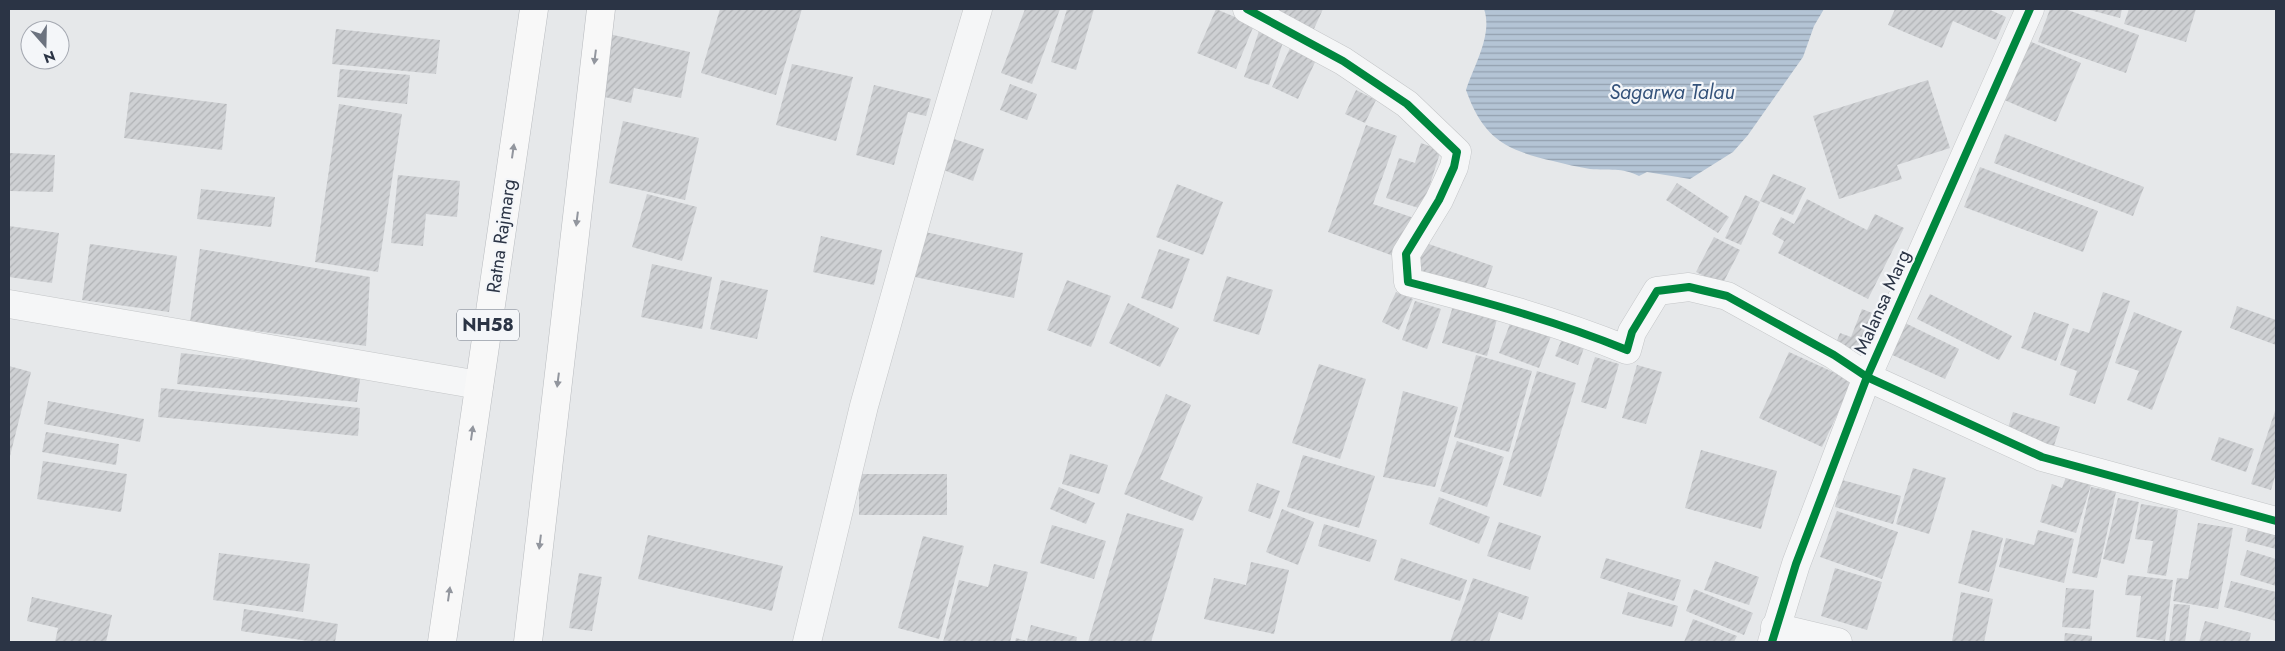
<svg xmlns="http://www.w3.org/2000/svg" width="2285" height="651" font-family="Jost,sans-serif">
<defs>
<pattern id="water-rules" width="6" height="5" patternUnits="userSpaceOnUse" patternTransform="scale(1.25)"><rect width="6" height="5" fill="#b4c4d5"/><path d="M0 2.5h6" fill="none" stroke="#93a0af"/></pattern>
<pattern id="building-hatch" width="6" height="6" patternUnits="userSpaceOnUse" patternTransform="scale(1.25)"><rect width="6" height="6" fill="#ced0d3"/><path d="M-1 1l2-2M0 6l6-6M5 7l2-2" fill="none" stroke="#b1b3b6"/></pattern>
</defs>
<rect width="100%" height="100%" fill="#e6e8ea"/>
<!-- water -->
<path fill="url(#water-rules)" d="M 1484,9 L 1824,9 L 1814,26 L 1803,57 L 1748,135 L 1733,152 L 1690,179 L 1647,172 L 1639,176 C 1622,167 1609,171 1590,169 C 1578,167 1565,164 1553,161 C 1505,150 1483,138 1466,90 C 1474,65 1493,35 1484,9 Z"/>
<!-- building -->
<g fill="url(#building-hatch)">
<path d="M 720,9 L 802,9 L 776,95 L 701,73 Z"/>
<path d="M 1025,9 L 1060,9 L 1032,84 L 1001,73 Z"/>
<path d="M 1067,9 L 1094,9 L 1076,70 L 1051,62 Z"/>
<path d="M 1216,9 L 1254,25 L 1236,69 L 1197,53 Z"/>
<path d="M 1263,9 L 1323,9 L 1313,31 Z"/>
<path d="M 1895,9 L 1988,9 L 2006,17 L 1996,40 L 1953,21 L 1942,48 L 1888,25 Z"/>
<path d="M 2050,9 L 2065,9 L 2139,35 L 2126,73 L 2038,42 Z"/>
<path d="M 2086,9 L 2122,9 L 2120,18 Z"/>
<path d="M 2129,9 L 2196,9 L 2186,42 L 2124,24 Z"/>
<path d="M 336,29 L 440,40 L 436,74 L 332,64 Z"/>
<path d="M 1259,31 L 1284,39 L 1269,85 L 1244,77 Z"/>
<path d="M 609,34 L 690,52 L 681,98 L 634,88 L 631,103 L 596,95 Z"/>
<path d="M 2027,40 L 2081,63 L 2056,122 L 2002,99 Z"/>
<path d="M 1290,48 L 1316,60 L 1298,99 L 1272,87 Z"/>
<path d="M 792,64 L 853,77 L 836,141 L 776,125 Z"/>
<path d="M 340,69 L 410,75 L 407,104 L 337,97 Z"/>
<path d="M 1928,80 L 1950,148 L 1897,165 L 1902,179 L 1839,199 L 1813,116 Z"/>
<path d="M 1010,84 L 1037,94 L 1027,120 L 1000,110 Z"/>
<path d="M 874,85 L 931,99 L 926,116 L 908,112 L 894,165 L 856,155 Z"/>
<path d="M 1356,90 L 1376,100 L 1365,123 L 1345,114 Z"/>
<path d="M 130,92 L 227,104 L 222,150 L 124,138 Z"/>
<path d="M 339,104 L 402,114 L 378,272 L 315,262 Z"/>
<path d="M 623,121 L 699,138 L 685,200 L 609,183 Z"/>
<path d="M 1366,125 L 1397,136 L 1373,204 L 1414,218 L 1399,258 L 1328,232 Z"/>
<path d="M 2005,134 L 2144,187 L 2133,216 L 1994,163 Z"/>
<path d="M 948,137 L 984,149 L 973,181 L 938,168 Z"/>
<path d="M 1421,143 L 1441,150 L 1422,209 L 1386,198 L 1399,158 L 1415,163 Z"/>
<path d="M 9,153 L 55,155 L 53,192 L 9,191 Z"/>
<path d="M 1980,167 L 2098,211 L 2083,252 L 1964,207 Z"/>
<path d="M 1773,174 L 1806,188 L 1793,215 L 1760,201 Z"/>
<path d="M 398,175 L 460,181 L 457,217 L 426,214 L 423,246 L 391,243 Z"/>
<path d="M 1677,183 L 1729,217 L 1718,233 L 1666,200 Z"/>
<path d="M 1177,184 L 1223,202 L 1203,255 L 1156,237 Z"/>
<path d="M 201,189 L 275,197 L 271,227 L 197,219 Z"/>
<path d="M 647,194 L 697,207 L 682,261 L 632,247 Z"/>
<path d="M 1745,195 L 1760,202 L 1741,245 L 1725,238 Z"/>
<path d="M 1807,199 L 1867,230 L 1875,214 L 1904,228 L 1868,299 L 1778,253 L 1784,241 L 1772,234 L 1781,217 L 1794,224 Z"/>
<path d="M 9,226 L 59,233 L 52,283 L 9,277 Z"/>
<path d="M 925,232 L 1023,253 L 1014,298 L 915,277 Z"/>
<path d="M 821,236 L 882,250 L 874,285 L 813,272 Z"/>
<path d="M 1714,237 L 1740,250 L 1722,285 L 1696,272 Z"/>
<path d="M 1420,241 L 1493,266 L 1484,293 L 1411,269 Z"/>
<path d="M 90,244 L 177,256 L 169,312 L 82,300 Z"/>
<path d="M 200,249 L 370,277 L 366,346 L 190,322 Z"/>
<path d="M 1159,249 L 1190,259 L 1172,309 L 1141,298 Z"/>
<path d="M 652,264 L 712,277 L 702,329 L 641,317 Z"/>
<path d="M 1227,276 L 1273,290 L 1259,335 L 1213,321 Z"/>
<path d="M 721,280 L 768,290 L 757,339 L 710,329 Z"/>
<path d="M 1067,280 L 1111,296 L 1091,347 L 1047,330 Z"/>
<path d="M 1396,292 L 1413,299 L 1399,330 L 1382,322 Z"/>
<path d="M 2103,292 L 2130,301 L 2095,404 L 2069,395 L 2077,371 L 2060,365 L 2073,328 L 2089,333 Z"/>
<path d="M 1930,294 L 2012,336 L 1999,360 L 1917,319 Z"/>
<path d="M 1455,299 L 1499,312 L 1487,356 L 1442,343 Z"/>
<path d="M 1415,301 L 1441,309 L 1427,349 L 1402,340 Z"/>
<path d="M 1128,303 L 1179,328 L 1160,367 L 1109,343 Z"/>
<path d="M 2237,306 L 2276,320 L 2276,345 L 2230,328 Z"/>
<path d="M 1862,309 L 1872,313 L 1856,351 L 1836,343 L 1840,333 L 1851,337 Z"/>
<path d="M 2034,312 L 2069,324 L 2056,361 L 2021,348 Z"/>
<path d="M 2134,312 L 2182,331 L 2152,410 L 2127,400 L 2139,371 L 2115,363 Z"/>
<path d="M 1511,321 L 1551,336 L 1539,368 L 1499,353 Z"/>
<path d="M 1903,322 L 1959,349 L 1945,379 L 1888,353 Z"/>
<path d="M 1564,334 L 1586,342 L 1578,365 L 1555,356 Z"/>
<path d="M 1789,352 L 1853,381 L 1822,447 L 1759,418 Z"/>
<path d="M 181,353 L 361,372 L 357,402 L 177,384 Z"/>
<path d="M 1476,355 L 1532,371 L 1509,452 L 1454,437 Z"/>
<path d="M 1595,357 L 1619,364 L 1606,409 L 1581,402 Z"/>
<path d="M 1319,364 L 1366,379 L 1340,459 L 1292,443 Z"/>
<path d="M 1637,365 L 1662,372 L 1646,424 L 1622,418 Z"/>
<path d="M 9,366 L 31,372 L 9,460 Z"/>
<path d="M 1537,371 L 1576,383 L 1541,497 L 1503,485 Z"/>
<path d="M 161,388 L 360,408 L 358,436 L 158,417 Z"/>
<path d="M 1403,391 L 1458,407 L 1435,487 L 1383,477 Z"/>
<path d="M 1166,394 L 1191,405 L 1160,479 L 1203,497 L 1193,521 L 1124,494 Z"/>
<path d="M 48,401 L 144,419 L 140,442 L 44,424 Z"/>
<path d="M 2276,408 L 2276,473 L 2271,490 L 2251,484 Z"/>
<path d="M 2013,412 L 2060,427 L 2052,452 L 2005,437 Z"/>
<path d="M 46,432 L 119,444 L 116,465 L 42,452 Z"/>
<path d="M 2219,437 L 2254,449 L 2246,472 L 2211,460 Z"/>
<path d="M 1457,441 L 1504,457 L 1487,507 L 1440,491 Z"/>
<path d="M 1701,450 L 1777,471 L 1761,529 L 1685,508 Z"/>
<path d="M 1070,454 L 1108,465 L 1099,494 L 1062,484 Z"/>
<path d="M 1303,455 L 1375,476 L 1359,528 L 1287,507 Z"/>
<path d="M 43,461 L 127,474 L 121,512 L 37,499 Z"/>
<path d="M 1913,468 L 1946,478 L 1929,534 L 1896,524 Z"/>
<rect x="859" y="474" width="88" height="41"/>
<path d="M 2066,477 L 2091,485 L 2076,533 L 2040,522 L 2052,484 L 2062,488 Z"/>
<path d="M 1842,480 L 1901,496 L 1893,524 L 1835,507 Z"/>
<path d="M 1257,483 L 1280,491 L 1270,519 L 1248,511 Z"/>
<path d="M 1059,487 L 1095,503 L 1086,524 L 1050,509 Z"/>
<path d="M 2091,487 L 2116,492 L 2097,578 L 2072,573 Z"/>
<path d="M 1439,497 L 1490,517 L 1479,544 L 1429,524 Z"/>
<path d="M 2118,498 L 2139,502 L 2124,564 L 2103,559 Z"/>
<path d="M 2141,504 L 2178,510 L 2166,576 L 2147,573 L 2153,541 L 2135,539 Z"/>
<path d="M 1282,509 L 1314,522 L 1298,565 L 1266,552 Z"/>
<path d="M 1837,511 L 1898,532 L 1882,579 L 1820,557 Z"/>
<path d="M 1127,513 L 1184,529 L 1151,642 L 1088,642 Z"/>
<path d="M 1499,522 L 1541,536 L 1530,570 L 1487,556 Z"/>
<path d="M 2198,523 L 2233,528 L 2218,609 L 2173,601 L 2177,578 L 2188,579 Z"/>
<path d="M 1324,524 L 1377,540 L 1370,562 L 1318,546 Z"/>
<path d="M 1052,525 L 1106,541 L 1094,579 L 1040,563 Z"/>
<path d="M 2248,527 L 2276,534 L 2276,549 L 2245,541 Z"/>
<path d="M 1972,530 L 2003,538 L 1989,592 L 1958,583 Z"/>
<path d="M 2038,530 L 2074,539 L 2064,583 L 1999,567 L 2006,538 L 2034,545 Z"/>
<path d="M 648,535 L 783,566 L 772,611 L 638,579 Z"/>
<path d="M 923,536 L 964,546 L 939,639 L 898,628 Z"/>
<path d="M 2247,550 L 2276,559 L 2276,586 L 2240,575 Z"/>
<path d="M 219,553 L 310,564 L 303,612 L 213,600 Z"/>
<path d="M 1401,558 L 1467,580 L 1460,601 L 1394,580 Z"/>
<path d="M 1606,558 L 1681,580 L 1674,601 L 1600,578 Z"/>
<path d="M 1715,561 L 1759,577 L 1749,605 L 1704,590 Z"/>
<path d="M 1251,562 L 1289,570 L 1274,634 L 1204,619 L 1214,578 L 1246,585 Z"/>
<path d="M 994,564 L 1028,572 L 1010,642 L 943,642 L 959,580 L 988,587 Z"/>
<path d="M 1835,568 L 1882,582 L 1867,630 L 1821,616 Z"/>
<path d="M 579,573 L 602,577 L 592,631 L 569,628 Z"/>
<path d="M 2128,575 L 2173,580 L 2165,641 L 2136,637 L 2141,596 L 2125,595 Z"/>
<path d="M 1473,578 L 1529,597 L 1522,620 L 1499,612 L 1489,642 L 1450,642 Z"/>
<path d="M 2231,581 L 2276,592 L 2276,621 L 2224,607 Z"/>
<path d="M 2066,588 L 2094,590 L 2090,629 L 2062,627 Z"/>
<path d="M 1694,589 L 1753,613 L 1744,635 L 1686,611 Z"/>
<path d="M 1628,592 L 1678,606 L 1672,627 L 1622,614 Z"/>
<path d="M 1961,592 L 1993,599 L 1984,642 L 1952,641 Z"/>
<path d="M 32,597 L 112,615 L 106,642 L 55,642 L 58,628 L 27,621 Z"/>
<path d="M 2174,604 L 2190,605 L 2185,642 L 2169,642 Z"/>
<path d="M 244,609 L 338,624 L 335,642 L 315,642 L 241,631 Z"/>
<path d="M 1693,619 L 1737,636 L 1734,642 L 1684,642 Z"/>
<path d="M 2205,621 L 2251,633 L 2249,642 L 2199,642 Z"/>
<path d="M 1031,625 L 1077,637 L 1076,642 L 1015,642 L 1016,638 L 1027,641 Z"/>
<path d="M 2065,633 L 2092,636 L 2092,642 L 2064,642 Z"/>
</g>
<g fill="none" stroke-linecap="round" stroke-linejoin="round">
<defs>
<g id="minor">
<path d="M 1247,9 L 1343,61 L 1407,104 L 1457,152 L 1454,167 L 1439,200 L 1406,254 L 1408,282 C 1482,301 1556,321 1627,350 L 1632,332 L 1657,291 L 1689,287 L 1727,296 L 1834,355 L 1867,377 L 2042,457 L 2276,521"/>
<path d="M 9,304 L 479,385"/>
<path d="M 1775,627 L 1838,642"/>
<path d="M 807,642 L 864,406 L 932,164 L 978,9"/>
<path d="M 1772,642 L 1796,564 L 1867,377 L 2030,9"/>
</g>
<g id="trunk">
<path d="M 442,642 L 534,9"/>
<path d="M 528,642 L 601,9"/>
</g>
</defs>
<!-- minor casing -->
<use href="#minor" stroke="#c4c6c8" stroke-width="29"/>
<!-- trunk casing -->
<use href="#trunk" stroke="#b8bbbf" stroke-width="29"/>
<!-- minor -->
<use href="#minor" stroke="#f5f6f7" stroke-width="28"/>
<!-- trunk -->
<use href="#trunk" stroke="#f8f8f8" stroke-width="28"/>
<defs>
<g id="cycleway">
<path d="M 1247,9 L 1343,61 L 1407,104 L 1457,152 L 1454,167 L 1439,200 L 1406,254 L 1408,282 C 1482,301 1556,321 1627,350 L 1632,332 L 1657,291 L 1689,287 L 1727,296 L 1834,355 L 1867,377 L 2042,457 L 2276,521"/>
<path d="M 1772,642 L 1796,564 L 1867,377 L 2030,9"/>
</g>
</defs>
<!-- cycleway casing -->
<use href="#cycleway" stroke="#f4f6f9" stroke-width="11"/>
<!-- cycleway -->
<use href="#cycleway" stroke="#00873e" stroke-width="8"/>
</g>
<!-- one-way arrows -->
<defs><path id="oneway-solid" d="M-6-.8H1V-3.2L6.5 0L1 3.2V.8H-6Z" transform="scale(1.25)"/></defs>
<g fill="#92969e">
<use href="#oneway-solid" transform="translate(595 57) rotate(97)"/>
<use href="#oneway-solid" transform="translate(513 151) rotate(-82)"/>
<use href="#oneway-solid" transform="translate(577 219) rotate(97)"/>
<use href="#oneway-solid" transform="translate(558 380) rotate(97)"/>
<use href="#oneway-solid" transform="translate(472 433) rotate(-82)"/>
<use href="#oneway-solid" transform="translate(540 542) rotate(97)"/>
<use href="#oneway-solid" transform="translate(449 594) rotate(-82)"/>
</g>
<g text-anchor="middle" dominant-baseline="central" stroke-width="4.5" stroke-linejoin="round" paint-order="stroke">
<!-- shield labels -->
<rect fill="#f4f6f9" stroke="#676e7b" stroke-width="1" x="457" y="309.5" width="62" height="31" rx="4"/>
<g font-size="18" font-weight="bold" fill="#2b3445">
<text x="488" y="325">NH58</text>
</g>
<!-- street labels -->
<g font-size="19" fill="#2b3445" stroke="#f4f6f9">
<text transform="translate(501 236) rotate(-82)">Ratna Rajmarg</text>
<text transform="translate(1882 302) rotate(-66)">Malansa Marg</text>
</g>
<!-- water labels -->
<g font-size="20" font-style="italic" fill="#34527a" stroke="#f4f6f9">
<text x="1672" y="92">Sagarwa Talau</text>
</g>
</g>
<!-- border -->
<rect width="2285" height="651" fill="none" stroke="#2b3445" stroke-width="20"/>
<!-- north arrow -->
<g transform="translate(45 45) rotate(160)"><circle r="24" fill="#f4f6f9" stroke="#a4a8b1"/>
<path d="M0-4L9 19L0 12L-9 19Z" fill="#6c737f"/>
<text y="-8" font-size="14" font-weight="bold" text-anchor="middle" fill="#2b3445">N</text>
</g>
</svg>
